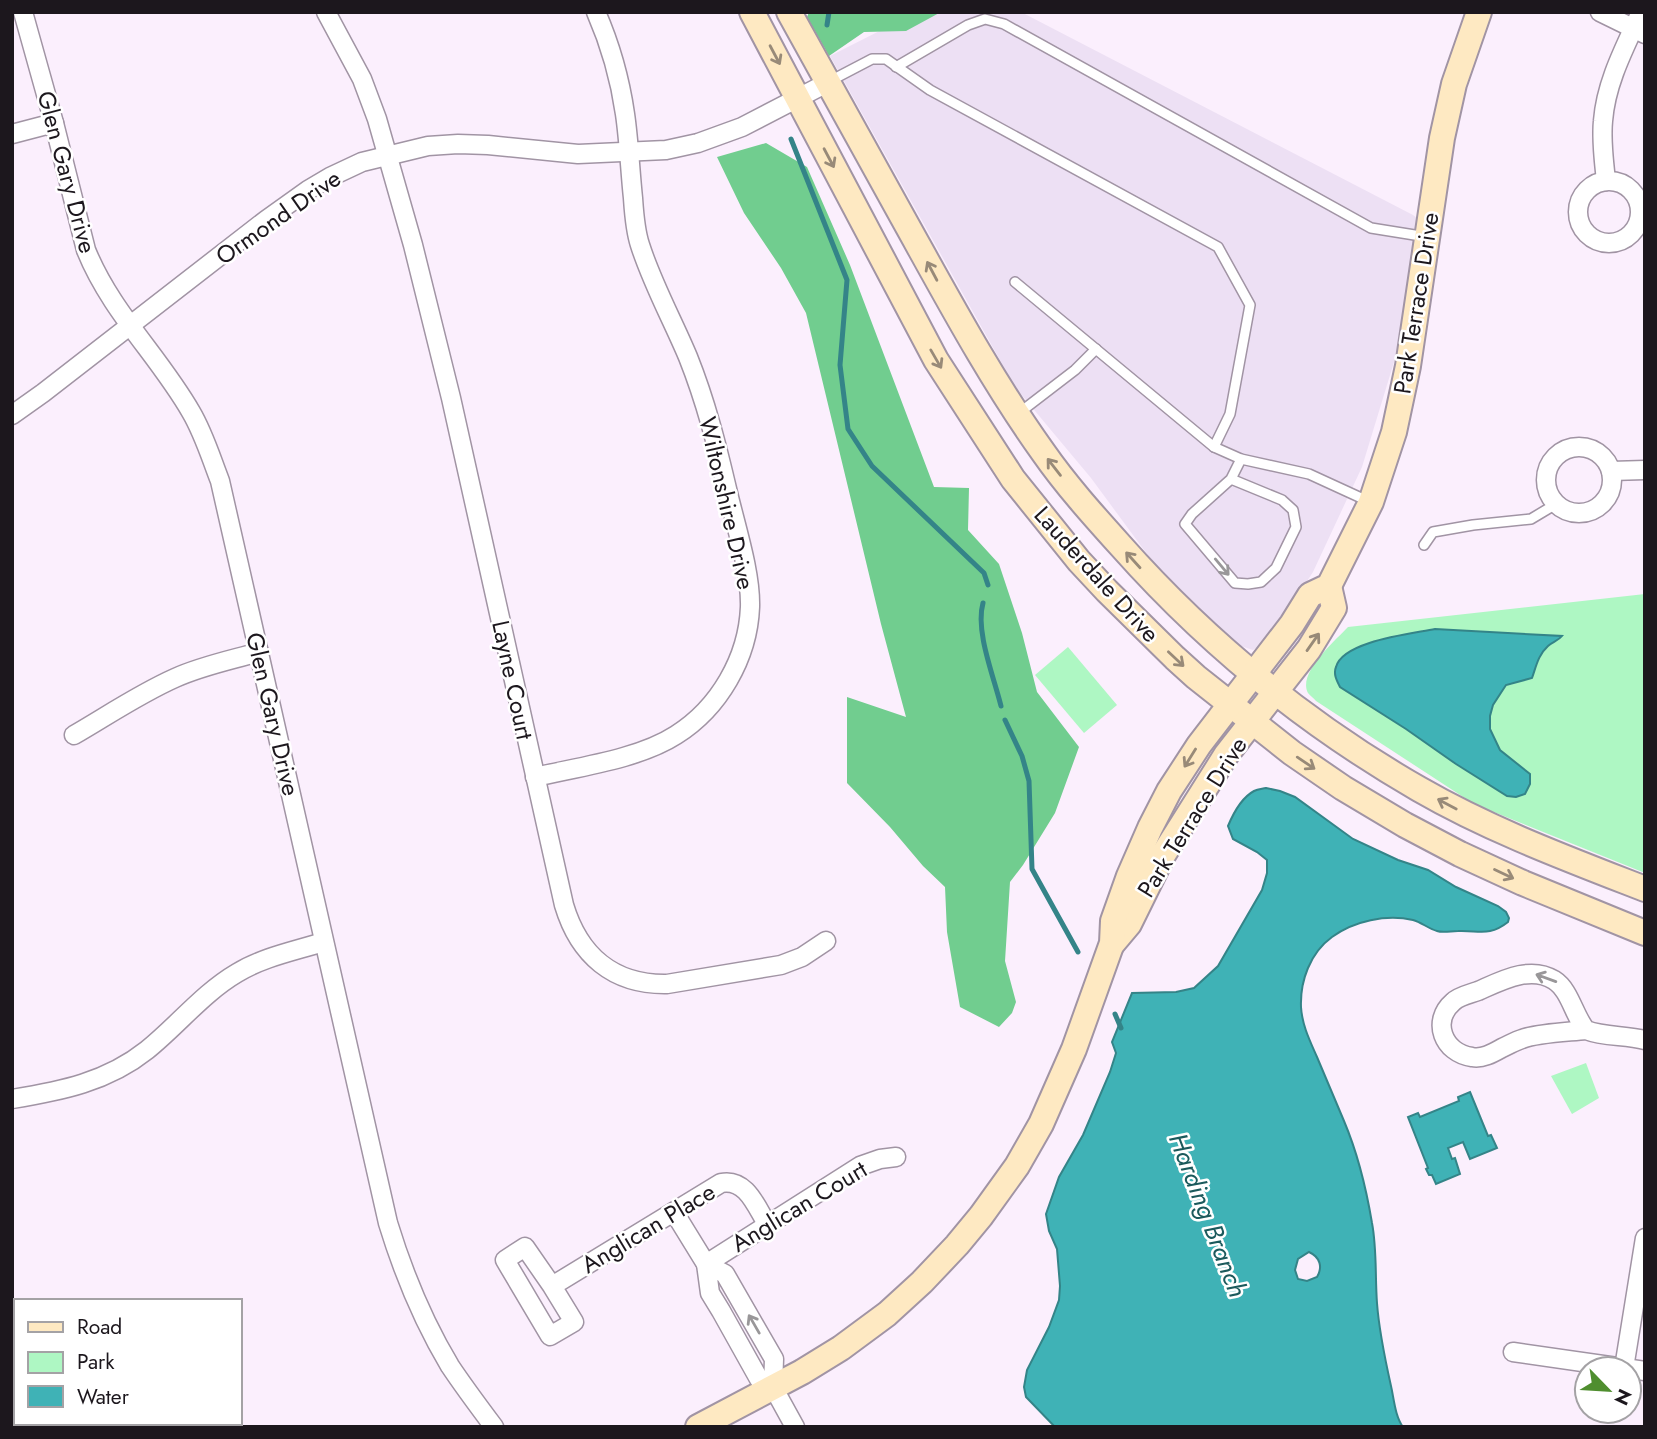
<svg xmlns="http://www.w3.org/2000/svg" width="1657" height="1439" font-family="Jost,sans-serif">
<rect width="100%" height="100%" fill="#fbeffd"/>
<!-- commercial -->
<path fill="#ede0f4" d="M 917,12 L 1021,12 L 1413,215 L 1422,222 L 1394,362 L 1362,467 L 1313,572 L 1270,638 L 1253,650 L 1235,644 L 1161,573 L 1091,478 L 1015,387 L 830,56 Z"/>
<!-- green -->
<g fill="#aef7c3">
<path d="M 1645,594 L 1645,873 L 1474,804 L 1316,701 C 1314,698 1310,696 1308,693 C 1297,673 1336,640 1348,627 Z"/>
<path d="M 1068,647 L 1117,705 L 1084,733 L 1035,675 Z"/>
<path d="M 1586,1063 L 1599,1098 L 1572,1114 L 1551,1076 Z"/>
</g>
<!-- forest -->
<g fill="#71cd8f">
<path d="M 809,12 L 941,12 L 906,31 L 864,32 L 829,56 L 807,17 Z"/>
<path d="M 766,143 L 807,167 L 850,265 L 934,487 L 969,488 L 968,530 L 999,564 L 1022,633 L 1037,692 L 1079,747 L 1055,813 L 1023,865 L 1010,882 L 1005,961 L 1016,1002 L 1012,1013 L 999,1027 L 960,1007 L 947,932 L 945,887 L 923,866 L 890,827 L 847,783 L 847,697 L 906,717 L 881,624 L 806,313 L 781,268 L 744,213 L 717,157 Z"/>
</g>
<!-- water -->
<g fill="#3fb2b6" stroke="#348488" stroke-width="2" fill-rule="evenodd">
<path d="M 1435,629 L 1562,636 C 1558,641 1552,642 1548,646 C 1538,655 1536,667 1532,678 L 1506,685 L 1493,705 L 1490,716 L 1490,729 L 1500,750 L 1530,774 L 1530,784 L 1525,794 L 1516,797 L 1507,796 L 1456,764 L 1406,729 L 1340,687 C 1337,681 1333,674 1336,667 C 1343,641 1411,634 1435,629 Z"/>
<path d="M 1266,788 L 1280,791 L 1295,797 L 1353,839 L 1398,860 L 1428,870 L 1456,887 L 1498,906 L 1506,912 L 1509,918 L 1508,922 C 1489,937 1479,930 1458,931 C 1451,931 1443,933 1437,931 C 1429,929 1421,922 1413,920 C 1386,914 1354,921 1332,937 C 1310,953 1300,981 1301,1007 C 1302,1025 1310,1041 1317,1057 C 1326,1078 1335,1100 1344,1121 C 1358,1154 1366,1187 1372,1223 C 1377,1249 1375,1276 1377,1303 C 1379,1331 1385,1359 1391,1386 C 1394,1399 1395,1416 1403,1427 L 1055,1427 L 1026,1397 L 1024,1387 L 1027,1370 L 1049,1327 L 1059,1300 L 1060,1286 L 1057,1249 L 1049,1231 L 1046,1214 L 1059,1177 L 1083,1135 L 1110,1072 L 1116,1053 L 1112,1042 L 1132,993 L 1176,992 L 1194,988 L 1218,966 L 1262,890 L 1267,873 L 1267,860 L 1257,852 L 1233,839 L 1228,826 C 1233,814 1241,798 1254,791 C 1258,789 1262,789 1266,788 ZM 1309,1252 C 1320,1257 1323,1267 1317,1277 L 1307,1281 L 1298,1279 L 1295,1270 L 1298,1259 Z"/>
<path d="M 1470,1092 L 1488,1136 L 1491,1135 L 1497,1148 L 1470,1159 L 1463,1142 L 1448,1148 L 1452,1159 L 1455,1158 L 1460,1174 L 1436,1184 L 1432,1175 L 1429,1175 L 1426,1169 L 1428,1168 L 1408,1117 L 1418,1113 L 1420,1117 L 1459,1101 L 1458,1097 Z"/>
</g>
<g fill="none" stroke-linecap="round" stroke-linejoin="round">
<!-- stream -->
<g stroke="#348488" stroke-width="5">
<path d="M 827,25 L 829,12"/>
<path d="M 791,139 L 847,280 L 840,365 L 848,429 L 872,466 L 984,573 L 988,585"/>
<path d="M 983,603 C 975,631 994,677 1001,706"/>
<path d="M 1005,720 L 1022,756 L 1029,781 L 1032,869 L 1078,952"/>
<path d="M 1115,1014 L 1121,1028"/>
</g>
<defs>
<g id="lane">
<path d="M 896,67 L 968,25 L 985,19 L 1004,24 L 1371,228 L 1427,237"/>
<path d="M 828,82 L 872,59 L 886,59 L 930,90 L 1218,247 L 1250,305 L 1230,414 L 1214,447"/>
<path d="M 1015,282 L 1214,447 L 1241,459 L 1309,474 L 1370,502"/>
<path d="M 1019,413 L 1075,370 L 1096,349"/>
<path d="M 1231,479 L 1282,500 L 1293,510 L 1296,527 L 1276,568 L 1261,582 L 1248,584 L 1235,583 L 1185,524 L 1192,514 L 1231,479 L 1241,459"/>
<path d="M 1424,545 L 1433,532 L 1473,525 L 1531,519 L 1556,504"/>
</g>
<g id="street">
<path d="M 23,12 L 54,123 L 86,250 C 111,312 159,356 191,412 C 204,434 211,458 220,481 L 388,1223 C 403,1272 423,1321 450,1366 C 464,1387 479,1407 494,1427"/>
<path d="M 326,12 L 362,79 L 377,119 L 413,245 L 451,398 L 564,905 C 579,955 613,985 667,984 L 781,965 L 802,957 L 826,941"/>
<path d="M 1600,12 L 1645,34"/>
<path d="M 12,134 L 54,123"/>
<circle cx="1609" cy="212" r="31"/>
<path d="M 1606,181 C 1604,161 1601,141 1603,121 C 1606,82 1625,47 1641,12"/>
<path d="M 12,415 L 43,393 L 266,220 L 308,190 L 330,177 L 362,162 L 428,146 L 458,144 L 488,145 L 578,154 L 666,150 L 698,143 L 742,127 L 827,83"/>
<circle cx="1579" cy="480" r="33"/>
<path d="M 1611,471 L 1645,470"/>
<path d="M 74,735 C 107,716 139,694 175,678 C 201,666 231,660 259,652"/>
<path d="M 535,777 C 578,767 639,759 676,735 C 719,708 748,658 750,607 C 751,573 736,527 728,493 C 717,446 706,402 688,357 C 672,319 652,283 640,245 C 635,230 634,213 633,198 C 630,170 629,141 625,114 C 620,79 610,44 596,12"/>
<path d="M 1586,1030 C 1574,1016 1570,990 1554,980 C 1530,965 1501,981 1478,991 C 1470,994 1459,996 1453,1002 C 1431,1021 1443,1053 1472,1057 C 1483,1059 1493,1053 1502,1048 C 1509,1045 1515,1041 1522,1039 C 1537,1033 1568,1032 1586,1030 C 1604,1037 1625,1035 1645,1040"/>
<path d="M 12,1099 C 61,1091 107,1082 147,1050 C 178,1025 203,993 237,973 C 263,957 295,951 323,942"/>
<path d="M 674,1212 L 706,1264 L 710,1293 L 721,1311 L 759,1379 L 773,1387"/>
<path d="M 706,1264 L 860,1166 L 880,1159 L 896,1157"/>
<path d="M 706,1264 L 725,1274 L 774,1359 L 773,1387"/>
<path d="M 552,1286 L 525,1247 L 505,1260 L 550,1336 L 574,1322 L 552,1286 L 721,1183 C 746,1178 756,1206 767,1224"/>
<path d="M 1513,1352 L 1645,1371"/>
<path d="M 1624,1368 L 1645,1238"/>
<path d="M 773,1387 L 795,1427"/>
<path d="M 144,1427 L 146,1423"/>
</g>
<g id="secondary">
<path d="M 752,12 L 936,360 L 1013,479 L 1079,561 L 1107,591 L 1175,658 L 1196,677 L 1292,753 L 1343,788 L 1405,825 L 1460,854 L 1523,883 L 1645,933"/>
<path d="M 789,12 C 827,81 865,149 903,218 C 947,297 990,378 1043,452 C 1066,485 1093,515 1120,545 C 1206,642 1306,724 1419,789 C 1490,830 1568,859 1645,889"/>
<path d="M 1113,943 L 1129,924 L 1163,855 L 1226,755 L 1309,649 L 1334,608 L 1329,586"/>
<path d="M 698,1427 L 802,1372 L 841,1348 L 887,1314 L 922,1282 L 957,1245 L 981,1216 L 1017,1166 L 1041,1124 L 1074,1049 L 1112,943 L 1113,921 L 1129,876 L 1150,828 L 1169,791 L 1199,745 L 1292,624 L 1310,595 L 1329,586 L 1371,502 L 1394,432 L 1408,366 L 1442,138 L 1454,84 L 1479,12"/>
</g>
</defs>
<!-- lane casing -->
<use href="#lane" stroke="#a194a4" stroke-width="12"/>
<!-- street casing -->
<use href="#street" stroke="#a194a4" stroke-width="21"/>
<!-- secondary casing -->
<use href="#secondary" stroke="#a194a4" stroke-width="28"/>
<!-- lane -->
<use href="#lane" stroke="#fff" stroke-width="9"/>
<!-- street -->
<use href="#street" stroke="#fff" stroke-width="18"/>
<!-- secondary -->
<use href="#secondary" stroke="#fee9c2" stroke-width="24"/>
</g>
<!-- one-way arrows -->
<defs><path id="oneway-shaft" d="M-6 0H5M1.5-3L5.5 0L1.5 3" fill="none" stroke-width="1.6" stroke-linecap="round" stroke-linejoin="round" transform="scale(1.75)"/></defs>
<g stroke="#988a78">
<use href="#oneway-shaft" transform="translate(775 55) rotate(62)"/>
<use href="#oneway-shaft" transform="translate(829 158) rotate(62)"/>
<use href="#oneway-shaft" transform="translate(932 271) rotate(-118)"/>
<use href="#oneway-shaft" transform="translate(936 359) rotate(60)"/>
<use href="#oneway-shaft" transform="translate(1054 467) rotate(-128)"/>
<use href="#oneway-shaft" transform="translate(1133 560) rotate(-132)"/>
<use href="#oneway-shaft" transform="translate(1313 642) rotate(-55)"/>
<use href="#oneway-shaft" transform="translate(1176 659) rotate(43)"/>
<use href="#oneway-shaft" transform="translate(1190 758) rotate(122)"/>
<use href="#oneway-shaft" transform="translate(1306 763) rotate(34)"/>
<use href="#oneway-shaft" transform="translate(1447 804) rotate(-152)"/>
<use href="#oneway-shaft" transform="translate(1504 874) rotate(25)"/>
</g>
<g stroke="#999799">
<use href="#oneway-shaft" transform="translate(1222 567) rotate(50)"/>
<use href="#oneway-shaft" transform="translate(1546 978) rotate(-160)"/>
<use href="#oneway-shaft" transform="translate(754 1324) rotate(-120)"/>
</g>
<g text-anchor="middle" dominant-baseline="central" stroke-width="5" stroke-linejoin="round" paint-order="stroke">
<!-- street labels -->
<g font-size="24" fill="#1c171d" stroke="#fff">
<text transform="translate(67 172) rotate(75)">Glen Gary Drive</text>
<text transform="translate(278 217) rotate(-35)">Ormond Drive</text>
<text transform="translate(1416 303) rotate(-81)">Park Terrace Drive</text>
<text transform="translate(727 503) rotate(77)">Wiltonshire Drive</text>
<text transform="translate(1097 574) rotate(48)">Lauderdale Drive</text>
<text transform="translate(513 680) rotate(78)">Layne Court</text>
<text transform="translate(273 714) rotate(77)">Glen Gary Drive</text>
<text transform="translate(1192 817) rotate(-58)">Park Terrace Drive</text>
<text transform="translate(799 1206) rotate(-31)">Anglican Court</text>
<text transform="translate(648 1228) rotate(-31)">Anglican Place</text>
</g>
<!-- water labels -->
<g font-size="26" font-style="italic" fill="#1b5a5c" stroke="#fff">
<text transform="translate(1208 1215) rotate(69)">Harding Branch</text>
</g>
</g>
<!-- border -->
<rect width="1657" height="1439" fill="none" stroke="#1c171d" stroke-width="28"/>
<!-- legend -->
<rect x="14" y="1299" width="228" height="126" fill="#ffffff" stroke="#a4a2a5" stroke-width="2"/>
<rect x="28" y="1322" width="35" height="10" fill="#fee9c2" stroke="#a4a2a5" stroke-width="2"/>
<text x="77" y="1334" font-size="21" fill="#1c171d">Road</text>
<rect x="28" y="1352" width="35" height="21" fill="#aef7c3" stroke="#a4a2a5" stroke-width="2"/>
<text x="77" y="1369" font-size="21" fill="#1c171d">Park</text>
<rect x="28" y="1386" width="35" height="21" fill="#3fb2b6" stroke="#a4a2a5" stroke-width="2"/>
<text x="77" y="1404" font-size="21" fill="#1c171d">Water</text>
<!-- north arrow -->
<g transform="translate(1608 1390) rotate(115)"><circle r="33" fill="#ffffff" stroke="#a4a2a5" stroke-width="2"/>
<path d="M0-5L12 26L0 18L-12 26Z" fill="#4f8e2f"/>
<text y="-10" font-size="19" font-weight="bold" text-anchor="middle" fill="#1c171d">N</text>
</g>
</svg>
